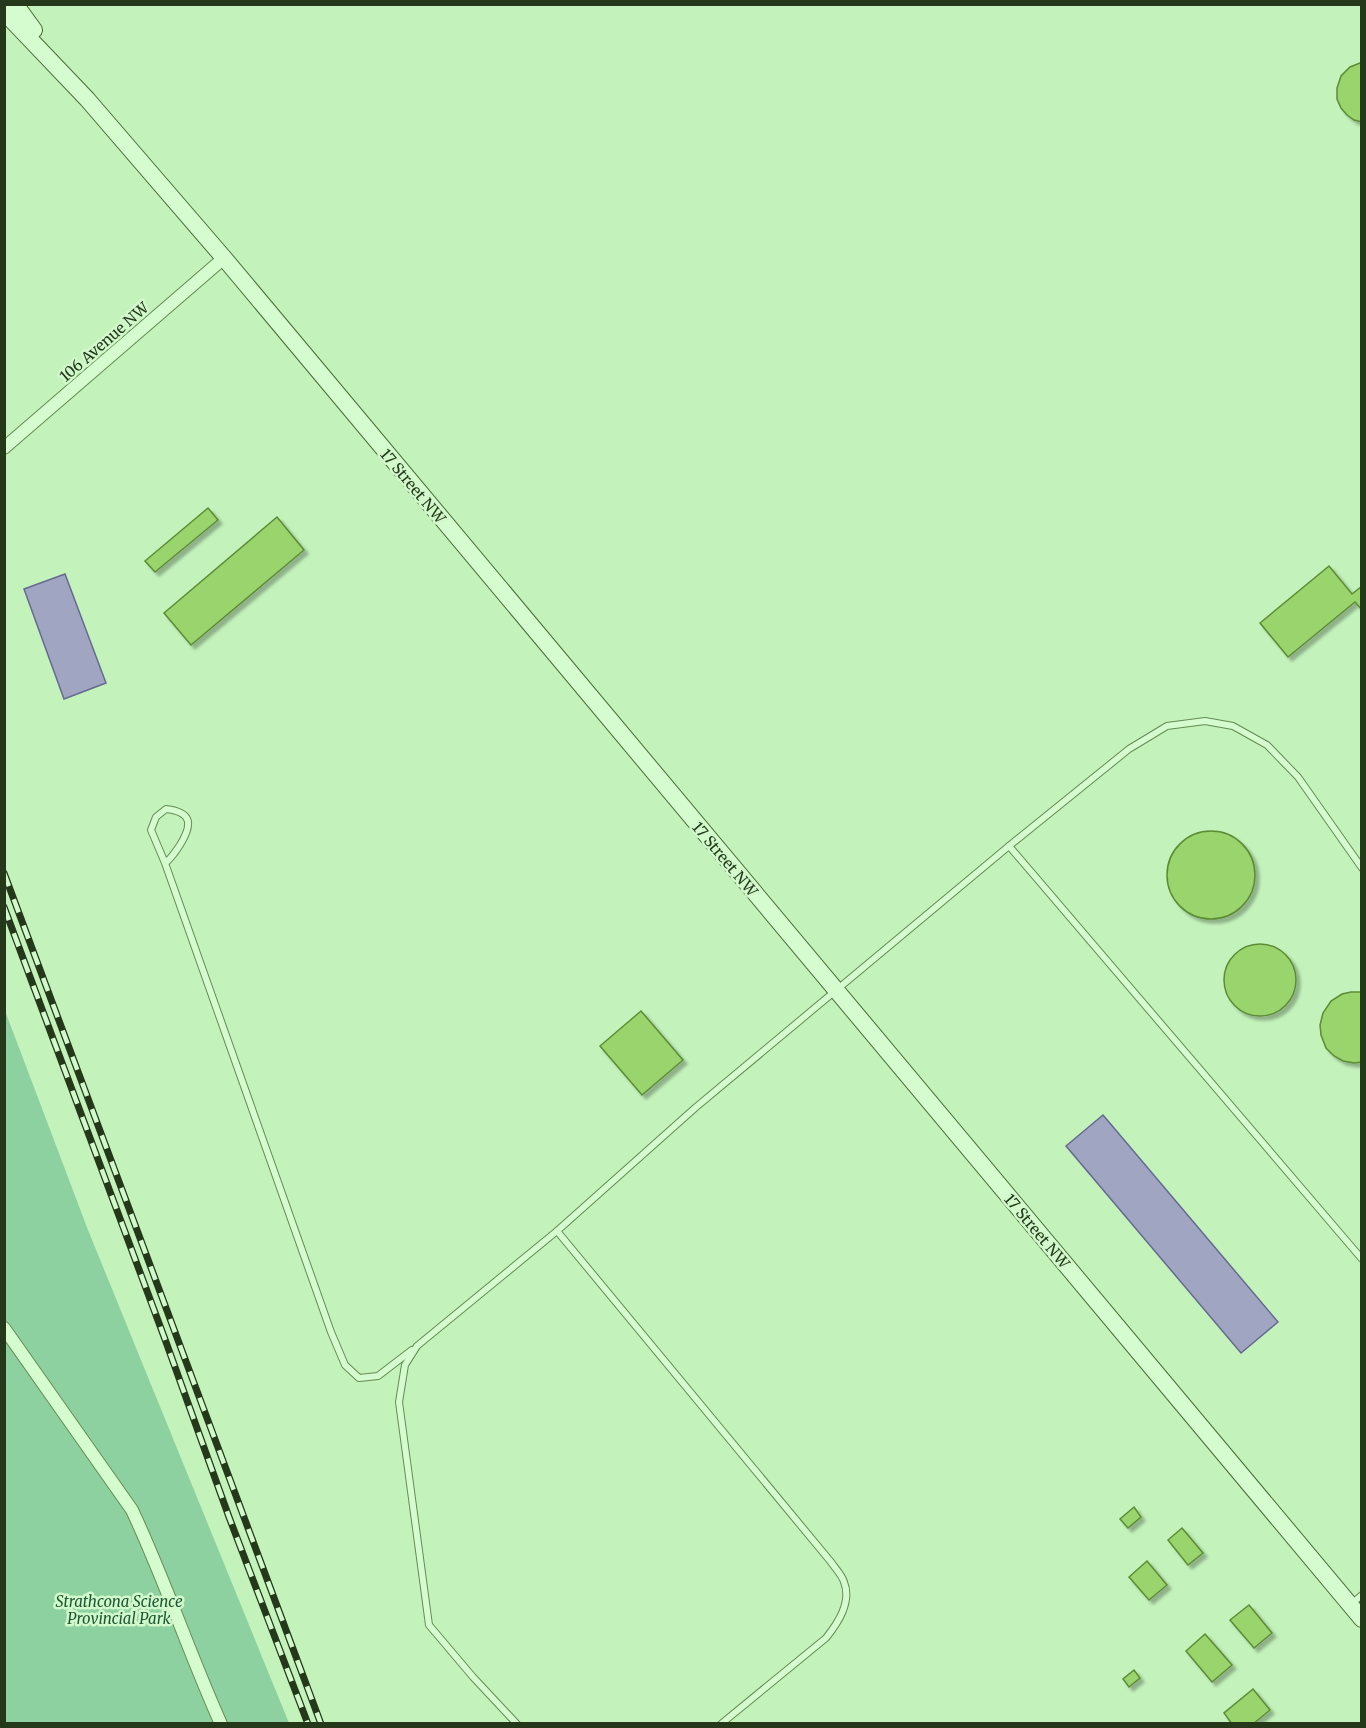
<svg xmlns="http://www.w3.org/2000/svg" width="1366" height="1728" font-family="Merriweather,serif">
<defs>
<filter id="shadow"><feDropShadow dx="4" dy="4" stdDeviation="1.5" flood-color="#0004"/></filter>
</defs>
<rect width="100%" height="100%" fill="#c3f2bb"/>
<!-- green -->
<path fill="#8ed1a0" d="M 4,1008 L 88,1230 L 289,1723 L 5,1723 Z"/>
<!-- water -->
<g fill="#a0a5c2" stroke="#666a90" stroke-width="1.5">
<path d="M 65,574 L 106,683 L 64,699 L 24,589 Z"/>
<path d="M 1103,1115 L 1278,1322 L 1241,1353 L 1066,1146 Z"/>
</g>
<!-- building -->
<g fill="#99d46c" stroke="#5d8c36" stroke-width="1.5" filter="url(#shadow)">
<path d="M 1360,63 L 1362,63 L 1362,122 L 1354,120 L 1347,115 L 1341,108 L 1337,99 L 1337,88 L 1341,76 L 1350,67 Z"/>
<path d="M 208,508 L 218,520 L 155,572 L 145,561 Z"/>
<path d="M 277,517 L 304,550 L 191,645 L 164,613 Z"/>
<path d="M 1329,566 L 1352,594 L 1362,586 L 1362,610 L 1355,602 L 1288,657 L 1260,623 Z"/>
<circle cx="1211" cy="875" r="44"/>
<circle cx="1260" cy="980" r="36"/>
<path d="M 1351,992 L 1362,992 L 1362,1062 L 1354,1063 L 1343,1061 L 1334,1056 L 1326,1048 L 1321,1035 L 1320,1025 L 1323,1013 L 1331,1001 L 1342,994 Z"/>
<path d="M 641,1011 L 683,1060 L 642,1095 L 600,1046 Z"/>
<path d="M 1134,1507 L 1141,1517 L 1128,1528 L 1120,1519 Z"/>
<path d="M 1182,1528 L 1203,1553 L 1188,1565 L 1168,1540 Z"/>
<path d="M 1147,1561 L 1167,1585 L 1149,1600 L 1129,1577 Z"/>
<path d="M 1249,1605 L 1272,1633 L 1254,1648 L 1230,1620 Z"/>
<path d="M 1205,1634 L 1232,1665 L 1212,1682 L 1186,1651 Z"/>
<path d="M 1134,1670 L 1140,1678 L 1129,1687 L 1123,1679 Z"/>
<path d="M 1253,1689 L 1270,1710 L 1253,1724 L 1232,1724 L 1224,1713 Z"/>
</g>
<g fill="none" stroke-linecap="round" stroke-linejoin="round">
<defs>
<g id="lane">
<path d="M 1009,846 L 1362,1259"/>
<path d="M 165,863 C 172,858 175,852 180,845 C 193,824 192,812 166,809 L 156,817 L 151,830 L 165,863 L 331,1332 L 345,1365 L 359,1378 L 378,1376 L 412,1350"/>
<path d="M 557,1231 L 831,1562 C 835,1568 842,1575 844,1582 C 852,1602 838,1623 826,1638 L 721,1724"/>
<path d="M 1350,1605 L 1362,1595"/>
<path d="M 517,1724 L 473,1677 L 429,1625 L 399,1402 L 405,1365 L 417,1346 L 557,1231 L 695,1108 L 1009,846 L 1129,749 L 1167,726 L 1205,721 L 1233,726 L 1267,745 L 1298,777 L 1362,868"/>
</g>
<g id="street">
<path d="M 4,448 L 224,258"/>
<path d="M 4,1328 L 132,1510 C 165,1580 189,1653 221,1724"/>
</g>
<g id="secondary">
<path d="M 15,4 L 34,30"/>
<path d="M 4,12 L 87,99 L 224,258 L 1362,1619"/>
</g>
</defs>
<!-- lane casing -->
<use href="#lane" stroke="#658b53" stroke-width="8"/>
<!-- street casing -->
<use href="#street" stroke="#658b53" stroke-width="14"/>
<!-- secondary casing -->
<use href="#secondary" stroke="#496c37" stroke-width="18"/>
<!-- lane -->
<use href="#lane" stroke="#d5fcce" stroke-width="6"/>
<!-- street -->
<use href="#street" stroke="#d5fcce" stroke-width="12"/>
<!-- secondary -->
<use href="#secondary" stroke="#d5fcce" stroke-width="16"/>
<defs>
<g id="rail">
<path d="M 4,873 L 321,1724"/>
<path d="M 4,907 L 166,1342 L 229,1517 L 308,1724"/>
</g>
</defs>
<!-- rail casing -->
<use href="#rail" stroke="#25381a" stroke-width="7"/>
<!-- rail -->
<use href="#rail" stroke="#d1f9cb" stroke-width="4.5" stroke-dasharray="14" stroke-linecap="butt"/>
</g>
<g text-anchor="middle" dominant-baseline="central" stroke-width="5" stroke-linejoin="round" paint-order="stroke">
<!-- street labels -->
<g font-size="15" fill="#25381a" stroke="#d1f9cb">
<text transform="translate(104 342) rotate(-41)">106 Avenue NW</text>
<text transform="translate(413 486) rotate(50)">17 Street NW</text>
<text transform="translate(725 859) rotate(50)">17 Street NW</text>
<text transform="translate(1037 1231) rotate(50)">17 Street NW</text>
</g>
<!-- park labels -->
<g font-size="15" font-style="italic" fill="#1e5735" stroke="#d1f9cb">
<text x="119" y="1601">Strathcona Science<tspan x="119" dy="17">Provincial Park</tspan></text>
</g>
</g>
<!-- border -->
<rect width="1366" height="1728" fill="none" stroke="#25381a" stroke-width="12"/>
</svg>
